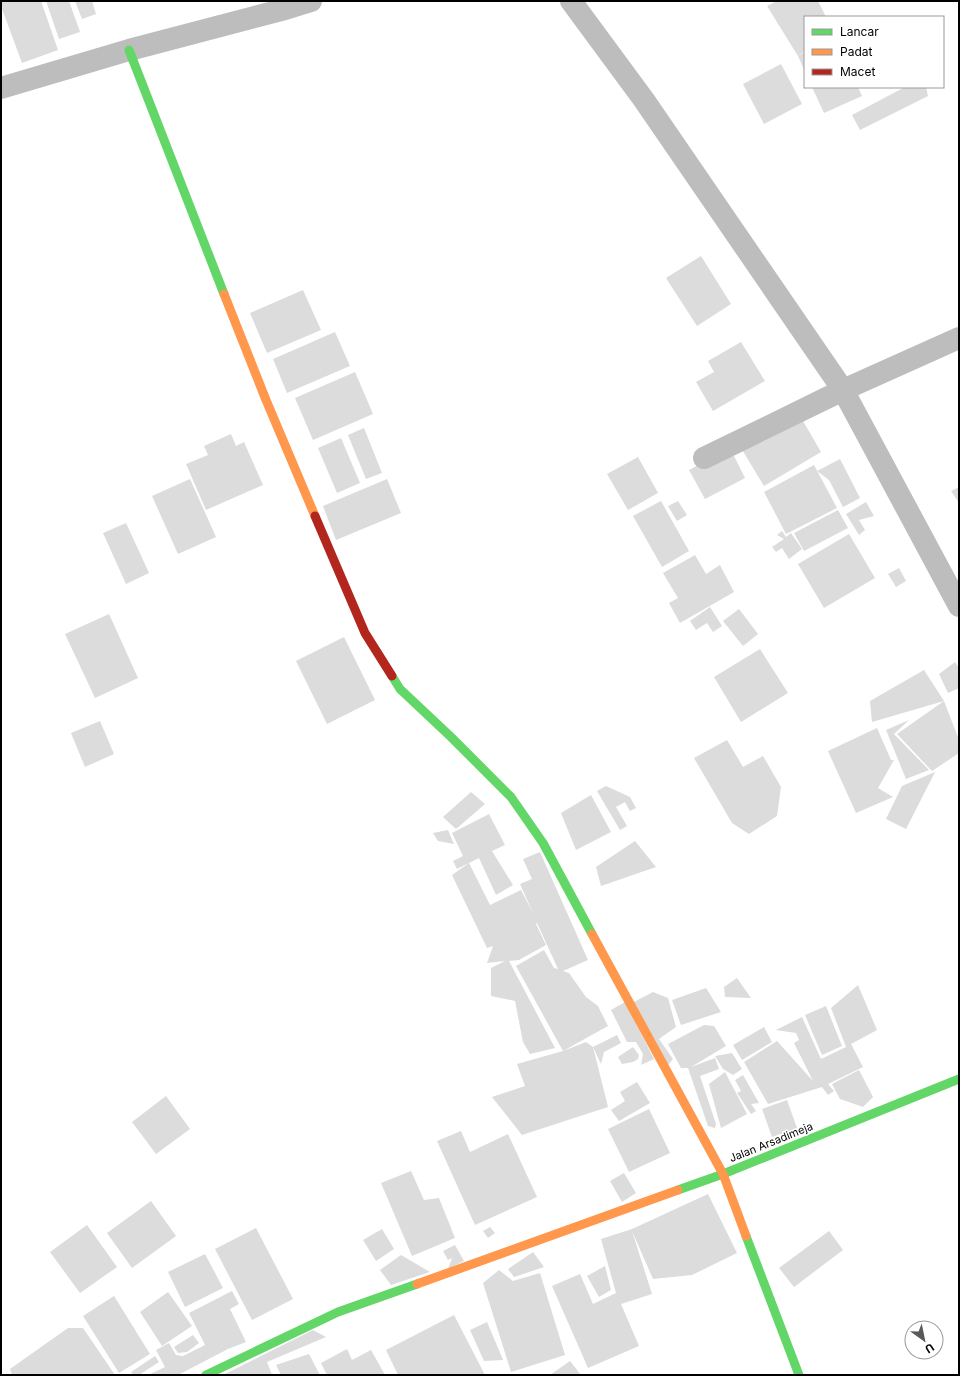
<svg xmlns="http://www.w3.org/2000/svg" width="960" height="1376" font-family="Inter,sans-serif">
<rect width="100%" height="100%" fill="#fff"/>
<!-- building -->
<g fill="#dcdcdc">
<path d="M 1,1 L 41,1 L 58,50 L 22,63 L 1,6 Z"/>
<path d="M 46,1 L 69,1 L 80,32 L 59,39 Z"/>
<path d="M 75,1 L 92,1 L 96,14 L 82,19 Z"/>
<path d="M 777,1 L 818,1 L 826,17 L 805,17 L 805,51 L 798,56 L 767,6 Z"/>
<path d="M 805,52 L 805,72 L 798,56 Z"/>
<path d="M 781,64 L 802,104 L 764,124 L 743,84 Z"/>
<path d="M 812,87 L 858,87 L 862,96 L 824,113 Z"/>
<path d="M 905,87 L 926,87 L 928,96 L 860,130 L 852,115 Z"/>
<path d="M 701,256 L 731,304 L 697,326 L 666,278 Z"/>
<path d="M 303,290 L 321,330 L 267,353 L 250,313 Z"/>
<path d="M 335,332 L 350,366 L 287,393 L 273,359 Z"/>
<path d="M 741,342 L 765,381 L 713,411 L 696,382 L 714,372 L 708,361 Z"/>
<path d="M 355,372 L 373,414 L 313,440 L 295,398 Z"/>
<path d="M 799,414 L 821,452 L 764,486 L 741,448 Z"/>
<path d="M 364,428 L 382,473 L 366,479 L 348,435 Z"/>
<path d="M 231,434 L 236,446 L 244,442 L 263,485 L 206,510 L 186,464 L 208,455 L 204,446 Z"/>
<path d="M 341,438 L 360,483 L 337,493 L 318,448 Z"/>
<path d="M 730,448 L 745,478 L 705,499 L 689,470 Z"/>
<path d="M 638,457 L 658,493 L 628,510 L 607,474 Z"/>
<path d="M 840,459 L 860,498 L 843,507 L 829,480 L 817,471 Z"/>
<path d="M 814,465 L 837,508 L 786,534 L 764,492 Z"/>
<path d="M 190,479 L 216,537 L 178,554 L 152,496 Z"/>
<path d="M 387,479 L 401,513 L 336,540 L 323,506 Z"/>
<path d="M 959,487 L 959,503 L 951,491 Z"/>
<path d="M 661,501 L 689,551 L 662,567 L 633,516 Z"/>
<path d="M 678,501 L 687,515 L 677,521 L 668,506 Z"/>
<path d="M 866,502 L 874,516 L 859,520 L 865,530 L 859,535 L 846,514 Z"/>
<path d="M 838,510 L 848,528 L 804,551 L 794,533 Z"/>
<path d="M 126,523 L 149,573 L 126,584 L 103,533 Z"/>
<path d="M 782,531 L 786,537 L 791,533 L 802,549 L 789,559 L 782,548 L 776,552 L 772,547 L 784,539 L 777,535 Z"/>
<path d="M 849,534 L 875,578 L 824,608 L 798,564 Z"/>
<path d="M 695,555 L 706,574 L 720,565 L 734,592 L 680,623 L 669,603 L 678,598 L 663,573 Z"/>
<path d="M 899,568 L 906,581 L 896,587 L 888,574 Z"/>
<path d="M 710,607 L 722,626 L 713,632 L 707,623 L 696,630 L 690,621 Z"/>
<path d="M 739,609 L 758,634 L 743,646 L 723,621 Z"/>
<path d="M 109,614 L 138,678 L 95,698 L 65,634 Z"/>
<path d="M 344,637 L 375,700 L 327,724 L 296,661 Z"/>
<path d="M 760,649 L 788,693 L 741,722 L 714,677 Z"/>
<path d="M 955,662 L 959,668 L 959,688 L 948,693 L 939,674 Z"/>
<path d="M 924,670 L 944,701 L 872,722 L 870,701 Z"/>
<path d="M 944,701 L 959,740 L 959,753 L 932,771 L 897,734 Z"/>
<path d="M 909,720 L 894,734 L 929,770 L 906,779 L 886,730 Z"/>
<path d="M 100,721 L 114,754 L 85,767 L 71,733 Z"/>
<path d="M 877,728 L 891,760 L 894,760 L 878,788 L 893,797 L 856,813 L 828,751 Z"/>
<path d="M 727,740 L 743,767 L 763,756 L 781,787 L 777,816 L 749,834 L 732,823 L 694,758 Z"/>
<path d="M 935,772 L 906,829 L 886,819 L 902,786 Z"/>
<path d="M 606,786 L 630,797 L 636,808 L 630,811 L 625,802 L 616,807 L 627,826 L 620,830 L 597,791 Z"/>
<path d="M 471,792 L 485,804 L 456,829 L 443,817 Z"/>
<path d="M 591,795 L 611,832 L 576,850 L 561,813 Z"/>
<path d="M 489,814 L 505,845 L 492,851 L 513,885 L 496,895 L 479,858 L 469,863 L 490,905 L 521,890 L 533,913 L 520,884 L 532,879 L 523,859 L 540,852 L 588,960 L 563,971 L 569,973 L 586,997 L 598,1006 L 608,1026 L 563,1051 L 586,1042 L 593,1047 L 608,1107 L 522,1135 L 492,1097 L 525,1086 L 517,1064 L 563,1051 L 516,966 L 544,950 L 554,968 L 558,969 L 537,923 L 536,924 L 546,945 L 519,960 L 509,961 L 555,1048 L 530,1054 L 523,1042 L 515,1001 L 491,996 L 491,968 L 505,961 L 487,963 L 493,946 L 487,948 L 452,875 L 469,863 L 457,869 L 453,861 L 463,856 L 452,833 Z"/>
<path d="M 448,830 L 454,844 L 438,841 L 433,833 Z"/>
<path d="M 635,841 L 656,867 L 601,886 L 596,867 Z"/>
<path d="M 737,978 L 751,998 L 725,997 L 724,987 Z"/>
<path d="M 858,985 L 877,1030 L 851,1044 L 863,1067 L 828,1084 L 834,1091 L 828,1095 L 822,1087 L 768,1104 L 744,1062 L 777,1041 L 813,1081 L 794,1043 L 799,1040 L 796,1033 L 776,1030 L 802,1017 L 821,1059 L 846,1047 L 831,1008 Z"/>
<path d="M 706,988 L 721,1012 L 681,1025 L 672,1000 Z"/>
<path d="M 653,992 L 668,998 L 676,1027 L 659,1039 L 673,1059 L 666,1068 L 630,1004 Z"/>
<path d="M 625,1002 L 654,1059 L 641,1065 L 643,1054 L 636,1042 L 627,1042 L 611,1010 Z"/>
<path d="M 826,1006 L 842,1046 L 822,1055 L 805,1015 Z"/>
<path d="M 704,1025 L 714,1026 L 726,1046 L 691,1067 L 715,1058 L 719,1069 L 700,1076 L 716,1124 L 715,1128 L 708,1126 L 688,1068 L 681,1068 L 668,1044 Z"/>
<path d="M 764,1027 L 772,1042 L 742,1060 L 733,1045 Z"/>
<path d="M 617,1035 L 621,1043 L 604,1052 L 601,1064 L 593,1047 Z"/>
<path d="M 633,1047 L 639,1055 L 638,1059 L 633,1062 L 622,1064 L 618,1057 Z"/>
<path d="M 732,1053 L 742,1069 L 733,1075 L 723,1069 L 715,1056 Z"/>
<path d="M 859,1070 L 873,1097 L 863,1107 L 840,1099 L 832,1084 Z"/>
<path d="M 725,1072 L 747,1114 L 721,1128 L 709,1084 Z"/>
<path d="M 743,1075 L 759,1103 L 751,1104 L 756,1111 L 751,1114 L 737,1093 L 741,1091 L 735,1080 Z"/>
<path d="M 637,1082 L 650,1103 L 619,1121 L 611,1110 L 625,1101 L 620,1092 Z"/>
<path d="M 166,1096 L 190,1129 L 156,1154 L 132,1122 Z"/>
<path d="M 787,1100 L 797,1128 L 772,1137 L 762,1109 Z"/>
<path d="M 649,1109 L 670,1153 L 629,1172 L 608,1129 Z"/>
<path d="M 461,1131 L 470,1152 L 508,1134 L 537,1197 L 475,1225 L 437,1141 Z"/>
<path d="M 411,1171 L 424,1200 L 439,1198 L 455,1238 L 412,1256 L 381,1183 Z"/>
<path d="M 624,1173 L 636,1193 L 622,1202 L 610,1181 Z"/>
<path d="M 708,1194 L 737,1253 L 692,1275 L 653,1279 L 632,1231 L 652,1294 L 621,1304 L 639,1346 L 588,1368 L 552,1286 L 580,1274 L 593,1304 L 616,1293 L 601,1239 L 632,1229 Z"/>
<path d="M 151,1201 L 176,1236 L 132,1268 L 107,1233 Z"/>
<path d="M 87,1225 L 117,1267 L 80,1293 L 50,1252 Z"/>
<path d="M 490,1227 L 495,1233 L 488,1238 L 483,1231 Z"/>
<path d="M 256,1228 L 293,1299 L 252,1320 L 215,1249 Z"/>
<path d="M 382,1229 L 394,1249 L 376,1261 L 363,1240 Z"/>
<path d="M 829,1231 L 843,1250 L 794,1287 L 779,1268 Z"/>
<path d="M 455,1245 L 464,1261 L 448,1269 L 452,1258 L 448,1260 L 443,1251 Z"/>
<path d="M 533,1252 L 544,1267 L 514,1277 L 508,1269 Z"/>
<path d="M 205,1254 L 223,1288 L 185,1307 L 168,1272 Z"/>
<path d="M 401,1255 L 430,1272 L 391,1285 L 380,1270 Z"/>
<path d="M 605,1266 L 611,1290 L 599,1297 L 587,1276 Z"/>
<path d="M 499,1270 L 513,1281 L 540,1273 L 565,1355 L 511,1372 L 483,1283 Z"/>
<path d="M 232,1291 L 239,1304 L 230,1309 L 246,1342 L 228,1349 L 178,1375 L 148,1375 L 165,1367 L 156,1350 L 169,1343 L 176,1355 L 183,1356 L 205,1345 L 189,1313 Z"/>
<path d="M 168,1292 L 192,1326 L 162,1346 L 140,1312 Z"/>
<path d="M 114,1296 L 150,1354 L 119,1373 L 83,1316 Z"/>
<path d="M 454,1315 L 485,1375 L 398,1375 L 386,1350 Z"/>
<path d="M 487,1322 L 503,1360 L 484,1361 L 470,1330 Z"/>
<path d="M 68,1328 L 83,1328 L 115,1375 L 12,1375 L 10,1369 Z"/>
<path d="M 313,1330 L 326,1337 L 267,1362 L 272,1375 L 223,1375 Z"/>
<path d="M 193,1335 L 199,1343 L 187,1352 L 178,1353 L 174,1347 Z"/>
<path d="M 347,1349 L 352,1360 L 371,1350 L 385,1375 L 327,1375 L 321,1363 Z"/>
<path d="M 309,1354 L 320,1375 L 281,1375 L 276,1365 Z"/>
<path d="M 155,1356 L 159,1362 L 139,1375 L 133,1375 L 131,1372 Z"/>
<path d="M 570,1361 L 581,1375 L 550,1375 Z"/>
</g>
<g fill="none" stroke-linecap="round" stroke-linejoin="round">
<!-- street -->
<g stroke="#bdbdbd" stroke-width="22">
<path d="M 571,1 L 644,100 L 843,390 L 959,606"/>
<path d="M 1,88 L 129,50 L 285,9 L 311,1"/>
<path d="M 704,458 L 843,390 L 959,338"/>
</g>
<!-- fast -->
<g stroke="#63d668" stroke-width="9">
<path d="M 129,50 L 224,294"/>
<path d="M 392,676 L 400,689 L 451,737 L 511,797 L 543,843 L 592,934"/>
<path d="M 678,1190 L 723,1174 L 959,1079"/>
<path d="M 746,1236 L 799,1375"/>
<path d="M 206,1375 L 338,1312 L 417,1284"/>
</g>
<!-- slow -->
<g stroke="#ff974d" stroke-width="9">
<path d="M 224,294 L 266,400 L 315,516"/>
<path d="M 592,934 L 723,1174 L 746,1236"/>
<path d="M 417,1284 L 678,1190"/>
</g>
<!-- jam -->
<path stroke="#b3261e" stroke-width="9" d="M 315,516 L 365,633 L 392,676"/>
</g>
<g text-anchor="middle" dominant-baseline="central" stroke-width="3" stroke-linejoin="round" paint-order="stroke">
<!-- street labels -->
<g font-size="11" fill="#000" stroke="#fff">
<text transform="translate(771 1142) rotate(-22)">Jalan Arsadimeja</text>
</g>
</g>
<!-- border -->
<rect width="960" height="1376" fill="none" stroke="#000000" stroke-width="4"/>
<!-- legend -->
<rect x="804" y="16" width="140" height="72" fill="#ffffff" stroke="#999999"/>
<rect x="812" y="29" width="20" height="6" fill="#63d668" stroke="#999999"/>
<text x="840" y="36" font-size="12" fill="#000000">Lancar</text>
<rect x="812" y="49" width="20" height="6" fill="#ff974d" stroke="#999999"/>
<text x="840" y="56" font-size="12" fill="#000000">Padat</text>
<rect x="812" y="69" width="20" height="6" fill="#b3261e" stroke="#999999"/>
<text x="840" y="76" font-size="12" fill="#000000">Macet</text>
<!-- north arrow -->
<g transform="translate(924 1340) rotate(147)"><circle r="19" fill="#ffffff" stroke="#999999"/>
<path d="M0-3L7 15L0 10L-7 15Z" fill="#595959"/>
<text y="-6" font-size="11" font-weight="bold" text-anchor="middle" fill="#000000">U</text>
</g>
</svg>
